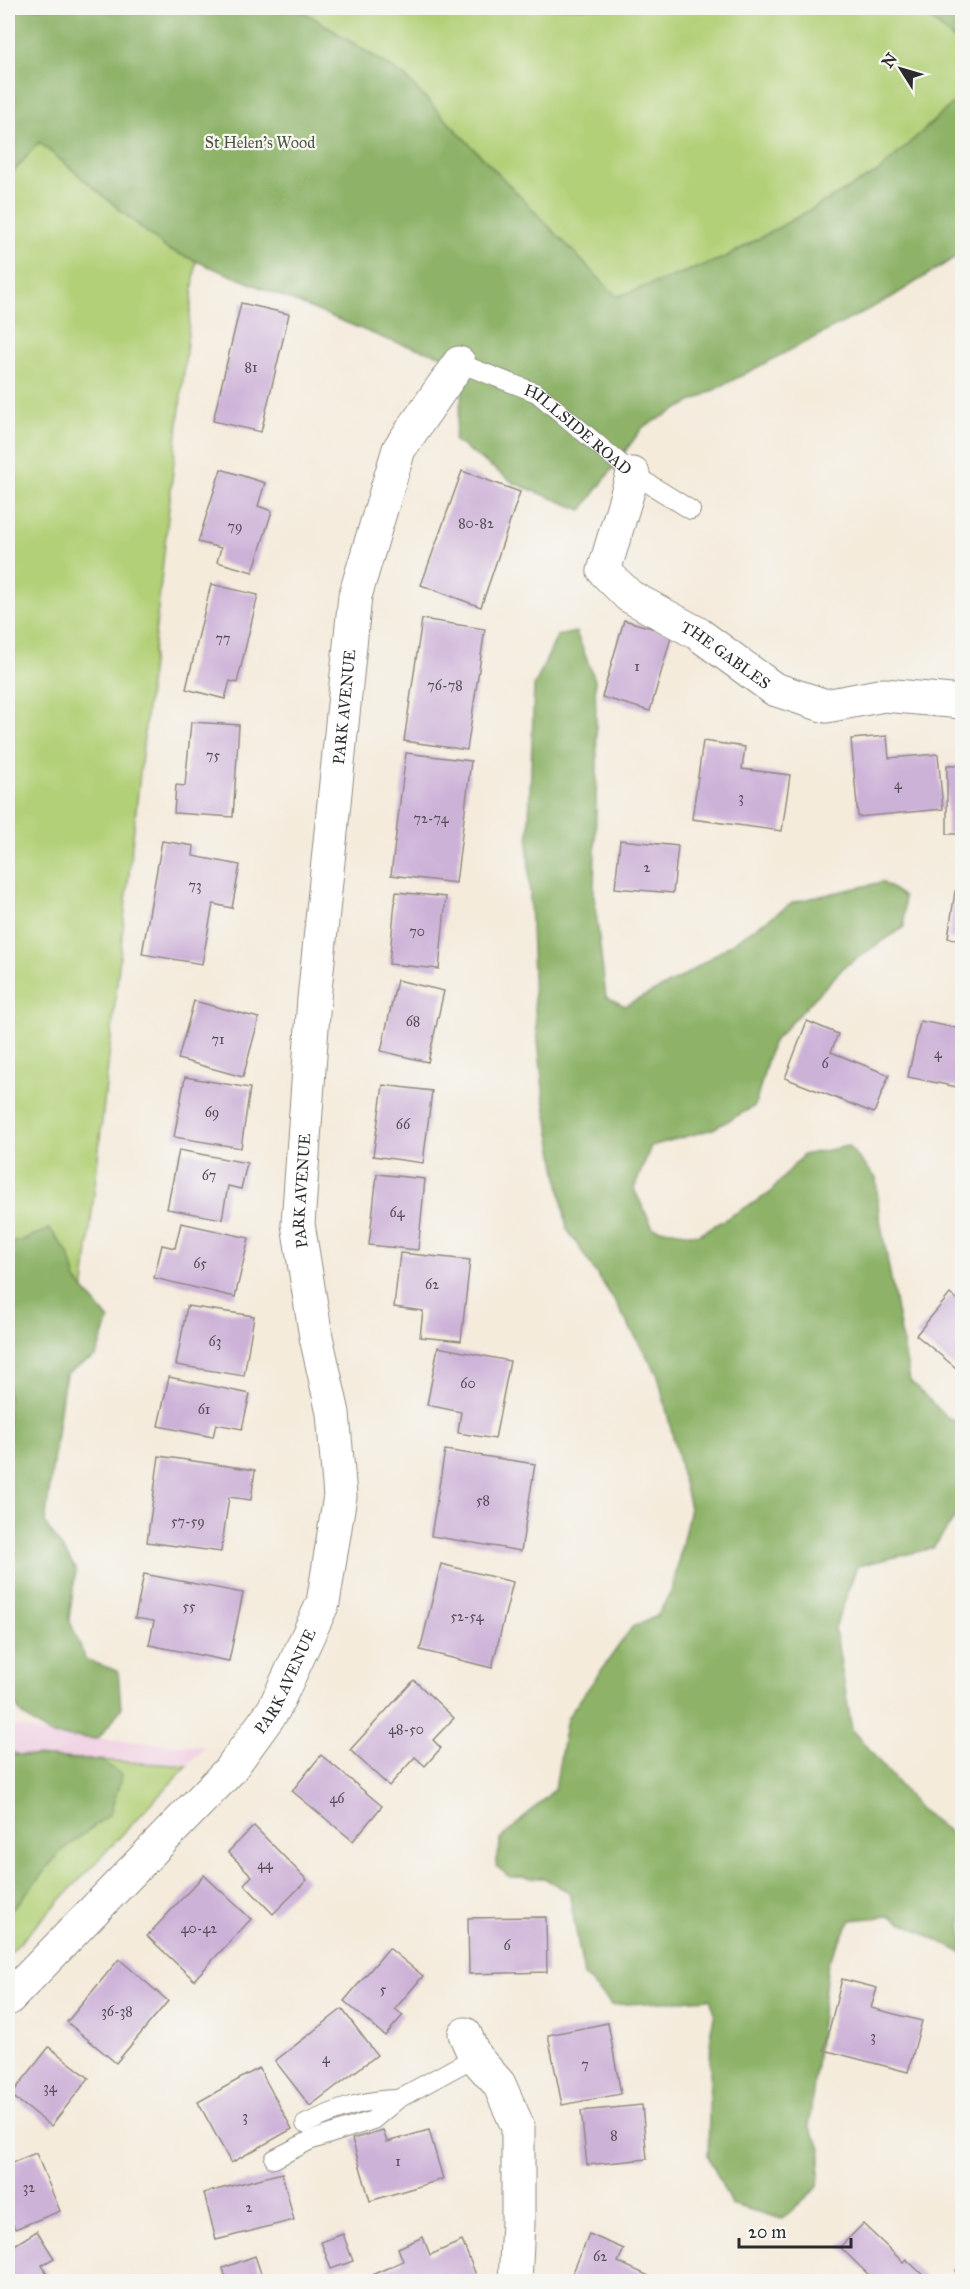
<svg xmlns="http://www.w3.org/2000/svg" width="970" height="2289" font-family="'IM FELL Great Primer',serif">
<rect width="100%" height="100%" fill="#f6f6f2"/>
<filter id="ink" filterUnits="userSpaceOnUse"><feTurbulence type="fractalNoise" baseFrequency=".0167" numOctaves="2"/><feDisplacementMap in="SourceGraphic" scale="12" xChannelSelector="R" yChannelSelector="G"/><feConvolveMatrix kernelMatrix="1 2 1 2 8 2 1 2 1" color-interpolation-filters="sRGB"/></filter>
<filter id="wash" filterUnits="userSpaceOnUse"><feTurbulence type="fractalNoise" baseFrequency=".008" numOctaves="4" result="noise"/><feDisplacementMap in="SourceGraphic" scale="24" xChannelSelector="R" yChannelSelector="G"/><feGaussianBlur stdDeviation="1.35" result="paint"/><feColorMatrix in="noise" values="0 0 0 0 0 0 0 0 0 0 0 0 0 0 0 0 0 1.4 0 .05"/><feComposite in="paint" operator="in"/></filter>
<g filter="url(#wash)">
<rect width="100%" height="100%" fill="#f4ebdb"/>
<!-- built -->
<path fill="#f1d0e3" d="M 8,1724 L 51,1735 L 205,1747 L 8,1955 Z"/>
<!-- green -->
<g fill="#b2d077" stroke="#6e7e51" stroke-width="1.5">
<path d="M 298,8 L 919,8 L 962,47 L 962,95 L 878,172 L 724,258 L 616,297 L 403,75 Z"/>
<path d="M 39,142 L 167,249 L 196,260 L 82,1304 L 8,1633 L 8,178 Z"/>
<path d="M 8,1750 L 19,1755 L 187,1766 L 8,1955 Z"/>
</g>
<!-- forest -->
<g fill="#8db268" stroke="#5c6e4a" stroke-width="1.5">
<path d="M 8,8 L 298,8 L 403,75 L 617,297 L 724,258 L 878,172 L 962,95 L 962,253 L 892,297 L 643,427 L 582,510 L 514,483 L 454,440 L 468,363 L 388,340 L 167,249 L 39,142 L 8,178 Z"/>
<path d="M 919,8 L 962,8 L 962,47 Z"/>
<path d="M 576,632 L 595,680 L 597,761 L 594,896 L 606,997 L 625,1006 L 682,977 L 794,902 L 882,882 L 904,897 L 904,927 L 845,966 L 772,1043 L 755,1106 L 713,1129 L 651,1146 L 634,1189 L 653,1228 L 698,1235 L 769,1194 L 803,1155 L 848,1146 L 876,1178 L 879,1214 L 910,1381 L 950,1420 L 962,1420 L 962,1508 L 933,1548 L 857,1566 L 835,1628 L 852,1730 L 921,1810 L 962,1842 L 962,1953 L 890,1916 L 851,1920 L 828,1962 L 809,2126 L 821,2148 L 818,2187 L 782,2219 L 731,2204 L 708,2156 L 711,2030 L 715,2013 L 710,1999 L 612,2005 L 584,1976 L 569,1892 L 544,1878 L 510,1877 L 496,1866 L 501,1839 L 555,1789 L 567,1718 L 632,1627 L 657,1616 L 672,1590 L 690,1508 L 658,1375 L 612,1297 L 567,1229 L 544,1099 L 534,1001 L 528,850 L 534,687 L 557,636 Z"/>
<path d="M 50,1229 L 69,1254 L 76,1280 L 109,1320 L 96,1356 L 65,1374 L 45,1523 L 76,1569 L 69,1619 L 86,1660 L 118,1671 L 121,1709 L 98,1739 L 51,1735 L 21,1714 L 8,1690 L 8,1245 Z"/>
<path d="M 18,1755 L 102,1761 L 122,1775 L 110,1814 L 59,1853 L 17,1905 L 8,1912 L 8,1756 Z"/>
</g>
<g id="blocks">
<!-- building -->
<g fill="#cdb2d8">
<path d="M 241,303 L 289,314 L 261,432 L 213,421 Z"/>
<path d="M 221,469 L 265,483 L 258,506 L 272,511 L 253,572 L 217,562 L 221,548 L 198,542 Z"/>
<path d="M 462,471 L 520,492 L 481,607 L 421,585 Z"/>
<path d="M 211,584 L 258,595 L 237,683 L 230,681 L 225,699 L 186,689 Z"/>
<path d="M 422,619 L 485,629 L 467,750 L 404,741 Z"/>
<path d="M 624,620 L 672,634 L 650,711 L 602,697 Z"/>
<path d="M 191,722 L 239,725 L 233,817 L 174,813 L 176,785 L 185,786 Z"/>
<path d="M 887,736 L 889,758 L 938,754 L 943,809 L 858,817 L 851,739 Z"/>
<path d="M 703,741 L 745,747 L 742,769 L 790,775 L 782,831 L 692,819 Z"/>
<path d="M 406,753 L 471,761 L 456,883 L 391,875 Z"/>
<rect x="947" y="765" width="15" height="69"/>
<path d="M 620,840 L 678,846 L 673,893 L 615,888 Z"/>
<path d="M 162,841 L 194,846 L 193,856 L 240,865 L 232,908 L 213,904 L 202,964 L 142,954 Z"/>
<path d="M 955,891 L 962,892 L 962,940 L 948,938 Z"/>
<path d="M 396,892 L 446,897 L 439,969 L 389,964 Z"/>
<path d="M 397,980 L 444,991 L 428,1062 L 381,1051 Z"/>
<path d="M 194,1001 L 259,1018 L 243,1077 L 178,1059 Z"/>
<path d="M 807,1021 L 838,1034 L 831,1052 L 889,1075 L 874,1113 L 785,1078 Z"/>
<path d="M 920,1021 L 962,1029 L 962,1088 L 908,1077 Z"/>
<path d="M 185,1077 L 250,1088 L 241,1148 L 174,1137 Z"/>
<path d="M 383,1085 L 432,1091 L 423,1163 L 373,1156 Z"/>
<path d="M 179,1150 L 247,1163 L 241,1189 L 228,1186 L 222,1219 L 167,1209 Z"/>
<path d="M 377,1174 L 425,1179 L 418,1250 L 369,1245 Z"/>
<path d="M 181,1223 L 249,1238 L 235,1297 L 154,1278 L 162,1245 L 175,1248 Z"/>
<path d="M 400,1253 L 470,1260 L 461,1341 L 420,1337 L 423,1311 L 394,1307 Z"/>
<path d="M 950,1294 L 962,1304 L 961,1372 L 916,1335 Z"/>
<path d="M 187,1306 L 254,1316 L 244,1376 L 176,1365 Z"/>
<path d="M 438,1347 L 510,1361 L 495,1439 L 458,1433 L 461,1412 L 427,1405 Z"/>
<path d="M 169,1377 L 250,1394 L 242,1429 L 216,1424 L 213,1437 L 158,1426 Z"/>
<path d="M 445,1450 L 535,1464 L 521,1551 L 431,1536 Z"/>
<path d="M 159,1456 L 255,1470 L 251,1500 L 229,1497 L 221,1552 L 147,1542 Z"/>
<path d="M 441,1564 L 513,1582 L 492,1668 L 420,1650 Z"/>
<path d="M 144,1574 L 243,1593 L 229,1661 L 149,1645 L 154,1621 L 135,1618 Z"/>
<path d="M 414,1680 L 454,1718 L 433,1740 L 441,1748 L 425,1766 L 415,1757 L 389,1786 L 350,1750 Z"/>
<path d="M 321,1755 L 382,1806 L 353,1841 L 292,1791 Z"/>
<path d="M 254,1826 L 307,1880 L 273,1914 L 244,1884 L 252,1876 L 228,1852 Z"/>
<path d="M 204,1875 L 251,1919 L 194,1980 L 147,1936 Z"/>
<path d="M 546,1917 L 547,1972 L 469,1974 L 468,1918 Z"/>
<path d="M 389,1948 L 423,1976 L 395,2009 L 403,2015 L 385,2036 L 344,2001 Z"/>
<path d="M 119,1959 L 168,2001 L 116,2063 L 67,2022 Z"/>
<path d="M 842,1979 L 877,1988 L 871,2008 L 922,2021 L 908,2072 L 824,2050 Z"/>
<path d="M 342,2009 L 377,2055 L 310,2106 L 275,2061 Z"/>
<path d="M 608,2023 L 621,2094 L 562,2105 L 548,2035 Z"/>
<path d="M 49,2047 L 89,2078 L 51,2126 L 11,2095 Z"/>
<path d="M 259,2068 L 292,2129 L 231,2163 L 198,2102 Z"/>
<path d="M 642,2105 L 647,2159 L 587,2165 L 581,2111 Z"/>
<path d="M 383,2130 L 387,2142 L 429,2130 L 443,2179 L 370,2201 L 352,2139 Z"/>
<path d="M 36,2153 L 60,2211 L 15,2229 L 8,2210 L 8,2164 Z"/>
<path d="M 282,2173 L 294,2220 L 216,2240 L 204,2193 Z"/>
<path d="M 863,2224 L 903,2262 L 906,2259 L 930,2282 L 871,2282 L 873,2279 L 840,2247 Z"/>
<path d="M 37,2231 L 54,2258 L 42,2265 L 52,2282 L 8,2282 L 8,2249 Z"/>
<path d="M 343,2234 L 353,2261 L 331,2269 L 321,2242 Z"/>
<path d="M 589,2234 L 624,2249 L 618,2262 L 662,2282 L 569,2282 Z"/>
<path d="M 423,2237 L 430,2255 L 462,2241 L 479,2282 L 377,2282 L 374,2274 L 403,2261 L 398,2248 Z"/>
<path d="M 962,2253 L 962,2273 L 956,2271 Z"/>
<path d="M 255,2256 L 264,2282 L 227,2282 L 223,2268 Z"/>
<path d="M 301,2276 L 303,2282 L 287,2282 L 287,2281 Z"/>
<path d="M 347,2276 L 349,2282 L 331,2282 L 330,2281 Z"/>
</g>
</g>
</g>
<g filter="url(#ink)">
<use href="#blocks" fill-opacity="0" stroke="#908b83" stroke-width="1.5"/>
<g fill="none" stroke-linecap="round" stroke-linejoin="round">
<defs>
<g id="lane">
<path id="s1" d="M 459,363 L 537,393 L 633,474 L 691,510"/>
<path d="M 305,2124 C 336,2110 364,2099 398,2099"/>
<path d="M 274,2159 L 309,2141 L 373,2120 L 398,2099 L 475,2057"/>
</g>
<g id="street">
<path id="s2" d="M 633,474 L 604,571 L 629,596 L 697,633 L 774,689 L 826,706 L 884,695 L 962,702"/>
<path id="s3" d="M 8,1999 L 229,1771 L 274,1709 L 323,1603 L 340,1496 L 333,1413 L 316,1337 L 298,1224 L 314,999 L 355,596 L 399,449 L 459,363"/>
<path d="M 465,2034 L 475,2057 L 499,2084 L 518,2127 L 518,2223 L 515,2282"/>
</g>
</defs>
<!-- lane casing -->
<use href="#lane" stroke="#908b83" stroke-width="20"/>
<!-- street casing -->
<use href="#street" stroke="#908b83" stroke-width="35"/>
<!-- lane -->
<use href="#lane" stroke="#fff" stroke-width="18"/>
<!-- street -->
<use href="#street" stroke="#fff" stroke-width="33"/>
</g>
</g>
<g text-anchor="middle" dominant-baseline="central" stroke-width="4.5" stroke-linejoin="round" paint-order="stroke">
<!-- number labels -->
<g font-size="14" fill="#544d56">
<text x="251" y="367">81</text>
<text x="476" y="523">80-82</text>
<text x="235" y="526">79</text>
<text x="223" y="638">77</text>
<text x="637" y="666">1</text>
<text x="445" y="685">76-78</text>
<text x="213" y="755">75</text>
<text x="898" y="784">4</text>
<text x="741" y="797">3</text>
<text x="431" y="818">72-74</text>
<text x="647" y="867">2</text>
<text x="195" y="885">73</text>
<text x="417" y="931">70</text>
<text x="413" y="1021">68</text>
<text x="218" y="1039">71</text>
<text x="938" y="1053">4</text>
<text x="825" y="1063">6</text>
<text x="212" y="1112">69</text>
<text x="403" y="1124">66</text>
<text x="209" y="1175">67</text>
<text x="397" y="1212">64</text>
<text x="200" y="1263">65</text>
<text x="432" y="1284">62</text>
<text x="215" y="1341">63</text>
<text x="468" y="1383">60</text>
<text x="204" y="1409">61</text>
<text x="483" y="1500">58</text>
<text x="188" y="1521">57-59</text>
<text x="189" y="1606">55</text>
<text x="467" y="1616">52-54</text>
<text x="406" y="1729">48-50</text>
<text x="337" y="1798">46</text>
<text x="265" y="1864">44</text>
<text x="199" y="1928">40-42</text>
<text x="507" y="1945">6</text>
<text x="383" y="1989">5</text>
<text x="117" y="2011">36-38</text>
<text x="873" y="2036">3</text>
<text x="326" y="2058">4</text>
<text x="585" y="2064">7</text>
<text x="50" y="2087">34</text>
<text x="245" y="2116">3</text>
<text x="614" y="2135">8</text>
<text x="398" y="2161">1</text>
<text x="29" y="2187">32</text>
<text x="249" y="2207">2</text>
<text x="600" y="2256">62</text>
</g>
<!-- park labels -->
<g font-size="16" fill="#4d543e" stroke="#f6f6f2">
<text x="260" y="142">St Helen's Wood</text>
</g>
<!-- street labels -->
<g font-size="16" fill="#2b2b2b" stroke="#f6f6f2">
<text stroke="none"><textPath href="#s1" startOffset="138">HILLSIDE ROAD</textPath></text>
<text stroke="none"><textPath href="#s2" startOffset="250">THE GABLES</textPath></text>
<text stroke="none"><textPath href="#s3" startOffset="1414">PARK AVENUE</textPath></text>
<text stroke="none"><textPath href="#s3" startOffset="928">PARK AVENUE</textPath></text>
<text stroke="none"><textPath href="#s3" startOffset="424">PARK AVENUE</textPath></text>
</g>
</g>
<!-- margin -->
<rect width="970" height="2289" fill="none" stroke="#f6f6f2" stroke-width="30"/>
<!-- north arrow -->
<g transform="translate(901 69) rotate(307)" stroke="#f6f6f2" stroke-width="4.5" paint-order="stroke">
<path d="M0-4.5L10 22L0 15L-10 22Z" fill="#2b2b2b"/>
<text y="-9" font-size="16" font-weight="bold" text-anchor="middle" fill="#2b2b2b">N</text>
</g>
<!-- scale -->
<path d="M739 2238v9h112v-9" fill="none" stroke="#2b2b2b" stroke-width="3"/>
<text x="748" y="2238" font-size="18" fill="#2b2b2b" stroke="#f6f6f2" stroke-width="4.5" paint-order="stroke">20 m</text>
</svg>
